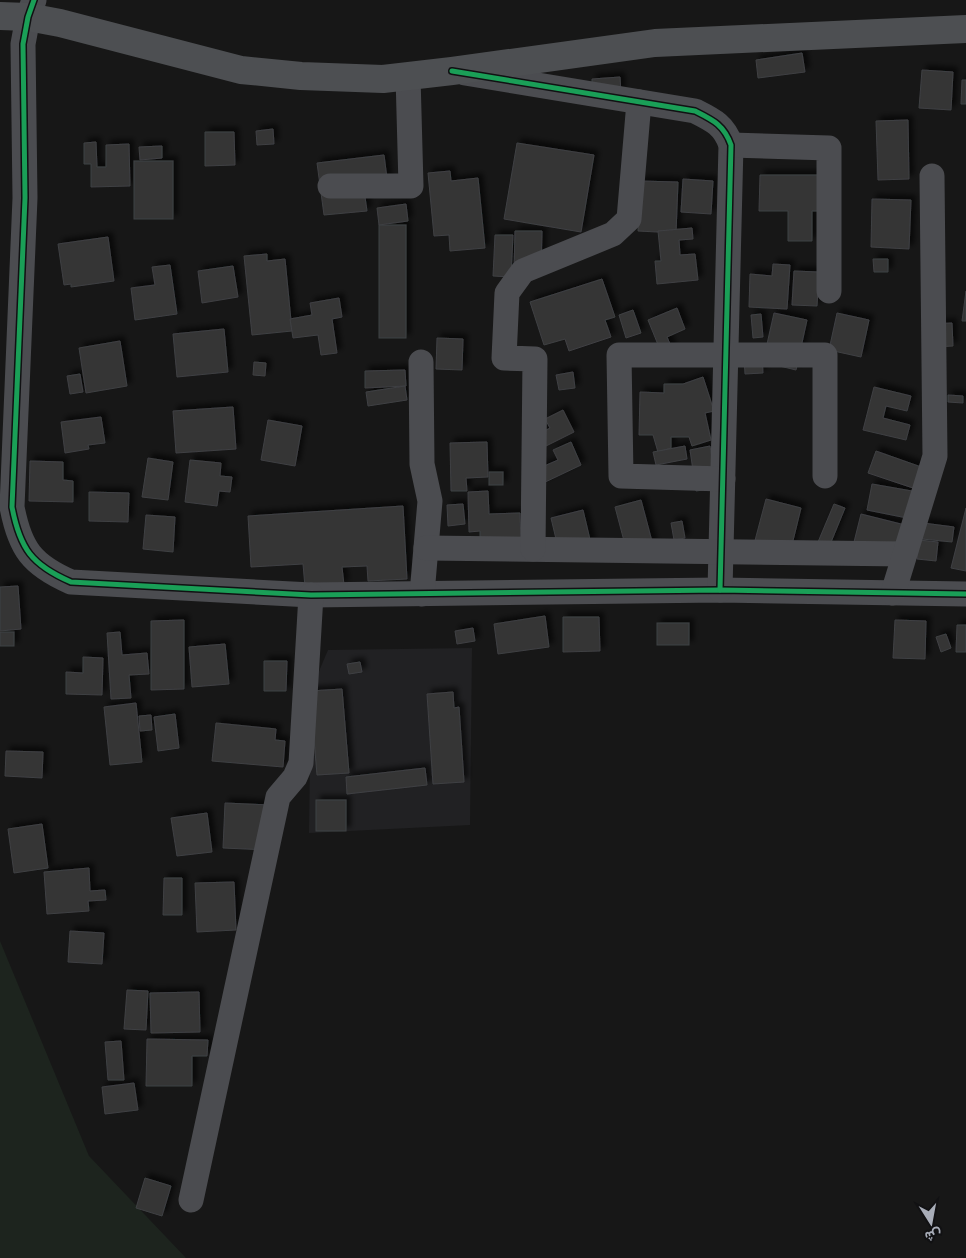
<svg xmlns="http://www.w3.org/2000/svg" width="966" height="1258" font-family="Quicksand,Vazirmatn,sans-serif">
<defs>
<filter id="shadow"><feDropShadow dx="4.5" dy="-4.5" stdDeviation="2.5" flood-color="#0009"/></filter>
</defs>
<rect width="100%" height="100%" fill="#171717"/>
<!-- built -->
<path fill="#212123" d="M 472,648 L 470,825 L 309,833 L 311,690 L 328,650 Z"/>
<!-- green -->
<path fill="#1d241e" d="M 0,941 L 89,1156 L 186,1258 L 0,1258 Z"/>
<!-- building -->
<g fill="#353536" stroke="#3f4043" filter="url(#shadow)">
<path d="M 802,53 L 805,72 L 758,78 L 756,60 Z"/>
<path d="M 922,70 L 953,72 L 951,110 L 919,108 Z"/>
<path d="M 620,77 L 621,93 L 592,94 L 592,79 Z"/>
<path d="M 962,80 L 966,80 L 966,104 L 961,104 Z"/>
<path d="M 908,120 L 909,179 L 878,180 L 876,121 Z"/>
<path d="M 273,129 L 274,144 L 257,145 L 256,131 Z"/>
<path d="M 205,132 L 234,132 L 235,165 L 205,166 Z"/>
<path d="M 96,142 L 97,167 L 106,167 L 106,145 L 129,144 L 130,186 L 91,187 L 91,164 L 84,164 L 84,143 Z"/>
<path d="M 517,143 L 594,155 L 581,232 L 504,219 Z"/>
<path d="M 162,146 L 162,158 L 140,160 L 139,147 Z"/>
<path d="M 384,155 L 389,194 L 365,197 L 367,211 L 324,215 L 317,163 Z"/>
<rect x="134" y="161" width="39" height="58"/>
<path d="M 450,171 L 451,181 L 478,178 L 485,248 L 450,251 L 449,235 L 434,236 L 428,173 Z"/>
<path d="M 760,175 L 819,175 L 818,211 L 812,211 L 812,241 L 788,241 L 788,211 L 759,211 Z"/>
<path d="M 683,179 L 713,181 L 711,214 L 681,212 Z"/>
<path d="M 640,181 L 678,182 L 676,233 L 638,231 Z"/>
<path d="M 872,199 L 911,200 L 909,249 L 871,247 Z"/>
<path d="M 406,204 L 408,221 L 379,225 L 377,208 Z"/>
<rect x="379" y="225" width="27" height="113"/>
<path d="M 692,228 L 693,239 L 679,240 L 680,255 L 695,254 L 698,280 L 657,284 L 655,261 L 661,261 L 658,231 Z"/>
<path d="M 515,231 L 542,231 L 541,272 L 514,272 Z"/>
<path d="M 495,235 L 513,235 L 511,277 L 493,276 Z"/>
<path d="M 108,237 L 114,281 L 71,287 L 71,284 L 64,285 L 58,244 Z"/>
<path d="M 267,254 L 267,261 L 285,259 L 292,331 L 252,335 L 244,256 Z"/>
<path d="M 873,259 L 888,259 L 888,272 L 874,272 Z"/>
<path d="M 773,264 L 790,265 L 787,309 L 749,307 L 750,274 L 772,276 Z"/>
<path d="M 170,265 L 177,314 L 135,320 L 131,288 L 155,285 L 152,267 Z"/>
<path d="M 233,266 L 238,297 L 202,303 L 198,271 Z"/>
<path d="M 794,271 L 819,272 L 817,306 L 792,305 Z"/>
<path d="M 602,279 L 615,317 L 605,320 L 611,337 L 569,351 L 565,339 L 544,345 L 530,302 Z"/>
<path d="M 966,291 L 966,321 L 962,321 Z"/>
<path d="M 339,298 L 342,317 L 332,319 L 337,353 L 321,355 L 318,335 L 293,338 L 290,319 L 312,315 L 310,303 Z"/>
<path d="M 677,308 L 685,329 L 667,337 L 674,353 L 663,357 L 648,320 Z"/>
<path d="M 633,310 L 641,333 L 626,338 L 619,315 Z"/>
<path d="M 774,313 L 807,320 L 796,370 L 763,362 Z"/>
<path d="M 837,313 L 869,320 L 861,357 L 829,350 Z"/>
<path d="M 761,314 L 763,337 L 753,338 L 751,315 Z"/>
<path d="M 952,323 L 953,346 L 934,347 L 933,324 Z"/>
<path d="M 224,329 L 228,372 L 177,377 L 173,334 Z"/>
<path d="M 437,338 L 463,339 L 462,370 L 436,369 Z"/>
<path d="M 120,341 L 127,386 L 86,393 L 79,348 Z"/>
<path d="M 762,356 L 763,373 L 745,374 L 744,357 Z"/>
<path d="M 254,362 L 266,363 L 265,376 L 253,375 Z"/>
<path d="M 405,370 L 406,386 L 365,388 L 365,371 Z"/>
<path d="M 573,372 L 575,388 L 559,390 L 556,375 Z"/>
<path d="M 80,374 L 83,392 L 70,394 L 67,376 Z"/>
<path d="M 703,377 L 714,411 L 705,413 L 711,440 L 692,446 L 689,437 L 671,437 L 671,448 L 658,452 L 653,435 L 639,435 L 640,392 L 664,393 L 664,384 L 683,384 Z"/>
<path d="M 405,386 L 407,400 L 368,406 L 366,392 Z"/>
<path d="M 874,387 L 911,396 L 907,411 L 886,406 L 883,418 L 910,425 L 906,440 L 863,430 Z"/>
<path d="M 948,395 L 963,396 L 963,403 L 948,402 Z"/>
<path d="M 233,407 L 236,449 L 176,453 L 173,411 Z"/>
<path d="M 563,410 L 574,432 L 544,447 L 537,435 L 550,428 L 545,419 Z"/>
<path d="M 101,417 L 105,443 L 88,445 L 89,449 L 65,453 L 61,422 Z"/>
<path d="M 268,420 L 302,426 L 295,466 L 261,460 Z"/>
<path d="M 487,442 L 488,477 L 466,478 L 467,491 L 451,491 L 450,443 Z"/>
<path d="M 571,442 L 581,465 L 541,484 L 535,470 L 558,460 L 553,450 Z"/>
<path d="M 685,446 L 687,459 L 656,465 L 653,452 Z"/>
<path d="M 710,446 L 717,488 L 696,491 L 690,450 Z"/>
<path d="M 876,451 L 924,468 L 916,489 L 868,473 Z"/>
<path d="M 148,458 L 173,462 L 168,500 L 142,497 Z"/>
<path d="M 190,460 L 221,463 L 220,476 L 232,477 L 230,492 L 219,491 L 217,506 L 185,502 Z"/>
<path d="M 30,461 L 63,462 L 63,480 L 73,481 L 73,502 L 29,501 Z"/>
<rect x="489" y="472" width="14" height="13"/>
<path d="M 872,484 L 912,491 L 907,518 L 867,510 Z"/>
<path d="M 488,491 L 489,514 L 520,513 L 521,544 L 480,545 L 480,531 L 469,532 L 468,492 Z"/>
<path d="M 89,492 L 129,493 L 128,522 L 89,521 Z"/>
<path d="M 766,499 L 801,508 L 789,557 L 753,548 Z"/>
<path d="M 641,500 L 654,549 L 628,556 L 615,507 Z"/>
<path d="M 463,504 L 465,524 L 448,526 L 447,505 Z"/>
<path d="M 834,504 L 845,508 L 829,547 L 818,542 Z"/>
<path d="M 403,506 L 407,579 L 368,581 L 367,566 L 342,567 L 344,585 L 305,587 L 303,564 L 251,567 L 248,516 Z"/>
<path d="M 966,508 L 966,571 L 951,568 Z"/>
<path d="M 583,510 L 592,548 L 560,556 L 551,518 Z"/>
<path d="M 861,514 L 905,525 L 897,558 L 850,558 Z"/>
<path d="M 146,515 L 175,517 L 173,552 L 143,549 Z"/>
<path d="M 682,521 L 685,538 L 674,540 L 671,523 Z"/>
<path d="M 923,523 L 954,527 L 952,542 L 922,539 Z"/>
<path d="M 919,540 L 938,542 L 936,561 L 917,559 Z"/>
<path d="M 18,586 L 21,629 L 0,631 L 0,587 Z"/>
<path d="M 545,616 L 549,647 L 498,654 L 494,624 Z"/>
<path d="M 563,617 L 599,617 L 600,651 L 563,652 Z"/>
<path d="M 184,620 L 184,689 L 151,690 L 151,621 Z"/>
<path d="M 895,620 L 926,621 L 925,659 L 893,658 Z"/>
<rect x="657" y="623" width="32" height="22"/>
<path d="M 957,625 L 966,625 L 966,652 L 956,652 Z"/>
<path d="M 473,628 L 475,641 L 457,644 L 455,631 Z"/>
<rect x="0" y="632" width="14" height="14"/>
<path d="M 120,632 L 122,655 L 147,653 L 149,674 L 129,675 L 131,698 L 111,699 L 107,633 Z"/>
<path d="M 946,634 L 951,648 L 941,652 L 936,637 Z"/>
<path d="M 225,644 L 229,684 L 192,687 L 189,647 Z"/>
<path d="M 83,657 L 103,658 L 102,695 L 66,694 L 66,672 L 83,673 Z"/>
<path d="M 264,661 L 287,661 L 286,691 L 264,691 Z"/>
<path d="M 360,662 L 362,672 L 349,674 L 347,664 Z"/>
<path d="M 342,689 L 349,773 L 317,775 L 310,691 Z"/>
<path d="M 453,692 L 454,708 L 459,707 L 464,782 L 433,784 L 427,694 Z"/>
<path d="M 136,703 L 142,762 L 110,765 L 104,707 Z"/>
<path d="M 175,714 L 179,748 L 158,751 L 154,717 Z"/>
<path d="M 151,715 L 152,730 L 140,731 L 139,716 Z"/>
<path d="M 216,723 L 276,729 L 275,740 L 285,741 L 283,767 L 212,761 Z"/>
<path d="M 6,751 L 43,752 L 42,778 L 5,776 Z"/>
<path d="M 425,768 L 427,785 L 347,794 L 346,777 Z"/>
<rect x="316" y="800" width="30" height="31"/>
<path d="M 225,803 L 270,805 L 268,850 L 223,848 Z"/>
<path d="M 207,813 L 212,852 L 177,856 L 171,818 Z"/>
<path d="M 42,824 L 48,868 L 14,873 L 8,829 Z"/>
<path d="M 89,868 L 90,891 L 105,890 L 106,900 L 88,901 L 89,911 L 47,914 L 44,872 Z"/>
<path d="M 164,878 L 182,878 L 182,915 L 163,915 Z"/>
<path d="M 234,882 L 236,930 L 197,932 L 195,883 Z"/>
<path d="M 70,931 L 104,933 L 102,964 L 68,962 Z"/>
<path d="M 127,990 L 148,991 L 146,1030 L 124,1029 Z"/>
<path d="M 199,992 L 200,1032 L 151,1033 L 150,993 Z"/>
<path d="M 147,1039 L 208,1040 L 207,1056 L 192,1056 L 192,1086 L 146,1086 Z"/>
<path d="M 121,1041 L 124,1080 L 108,1080 L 105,1042 Z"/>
<path d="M 134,1083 L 138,1110 L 105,1114 L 102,1087 Z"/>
<path d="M 145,1178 L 171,1186 L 162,1216 L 136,1208 Z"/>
</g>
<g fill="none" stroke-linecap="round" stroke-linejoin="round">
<!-- minor -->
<g stroke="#4b4c50" stroke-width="25">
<path d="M 34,0 L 28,17 L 23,44 L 25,198 L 12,507 C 20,549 32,565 71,582 L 311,595 L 720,590 L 966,594"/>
<path d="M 465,73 L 695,111 C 713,120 724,125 731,145 L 720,590"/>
<path d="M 731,145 L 829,148 L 829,291"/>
<path d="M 330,186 L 411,186 L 408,76"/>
<path d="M 421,362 L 422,464 L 430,501 L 422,594"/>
<path d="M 723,479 L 621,476 L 619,355 L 825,355 L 825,476"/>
<path d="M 426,548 L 904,554"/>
<path d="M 533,549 L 535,359 L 504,358 L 507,293 L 523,271 L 613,234 L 629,219 L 639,102"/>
<path d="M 893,593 L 935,456 L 932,176"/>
<path d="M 191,1200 L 278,797 L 295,777 L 301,763 L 311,595"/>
</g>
<!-- major -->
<path stroke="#4d4f52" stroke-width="28" d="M 0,16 L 28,17 L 60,23 L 241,70 L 301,76 L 383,79 L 452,71 L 655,43 L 966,29"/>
<defs>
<g id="cycleway">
<path d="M 34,0 L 28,17 L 23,44 L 25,198 L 12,507 C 20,549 32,565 71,582 L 311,595 L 720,590 L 966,594"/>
<path d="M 452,71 L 695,111 C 713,120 724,125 731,145 L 720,590"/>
</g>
</defs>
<!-- cycleway casing -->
<use href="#cycleway" stroke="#111113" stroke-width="8"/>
<!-- cycleway -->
<use href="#cycleway" stroke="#1a9f57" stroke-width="5"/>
</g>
<!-- north arrow -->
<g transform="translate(931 1223) rotate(169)" stroke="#111113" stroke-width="4" paint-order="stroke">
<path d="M0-4L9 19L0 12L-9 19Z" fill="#a8adb8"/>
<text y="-8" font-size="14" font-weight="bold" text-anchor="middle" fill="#a8adb8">ش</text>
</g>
</svg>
